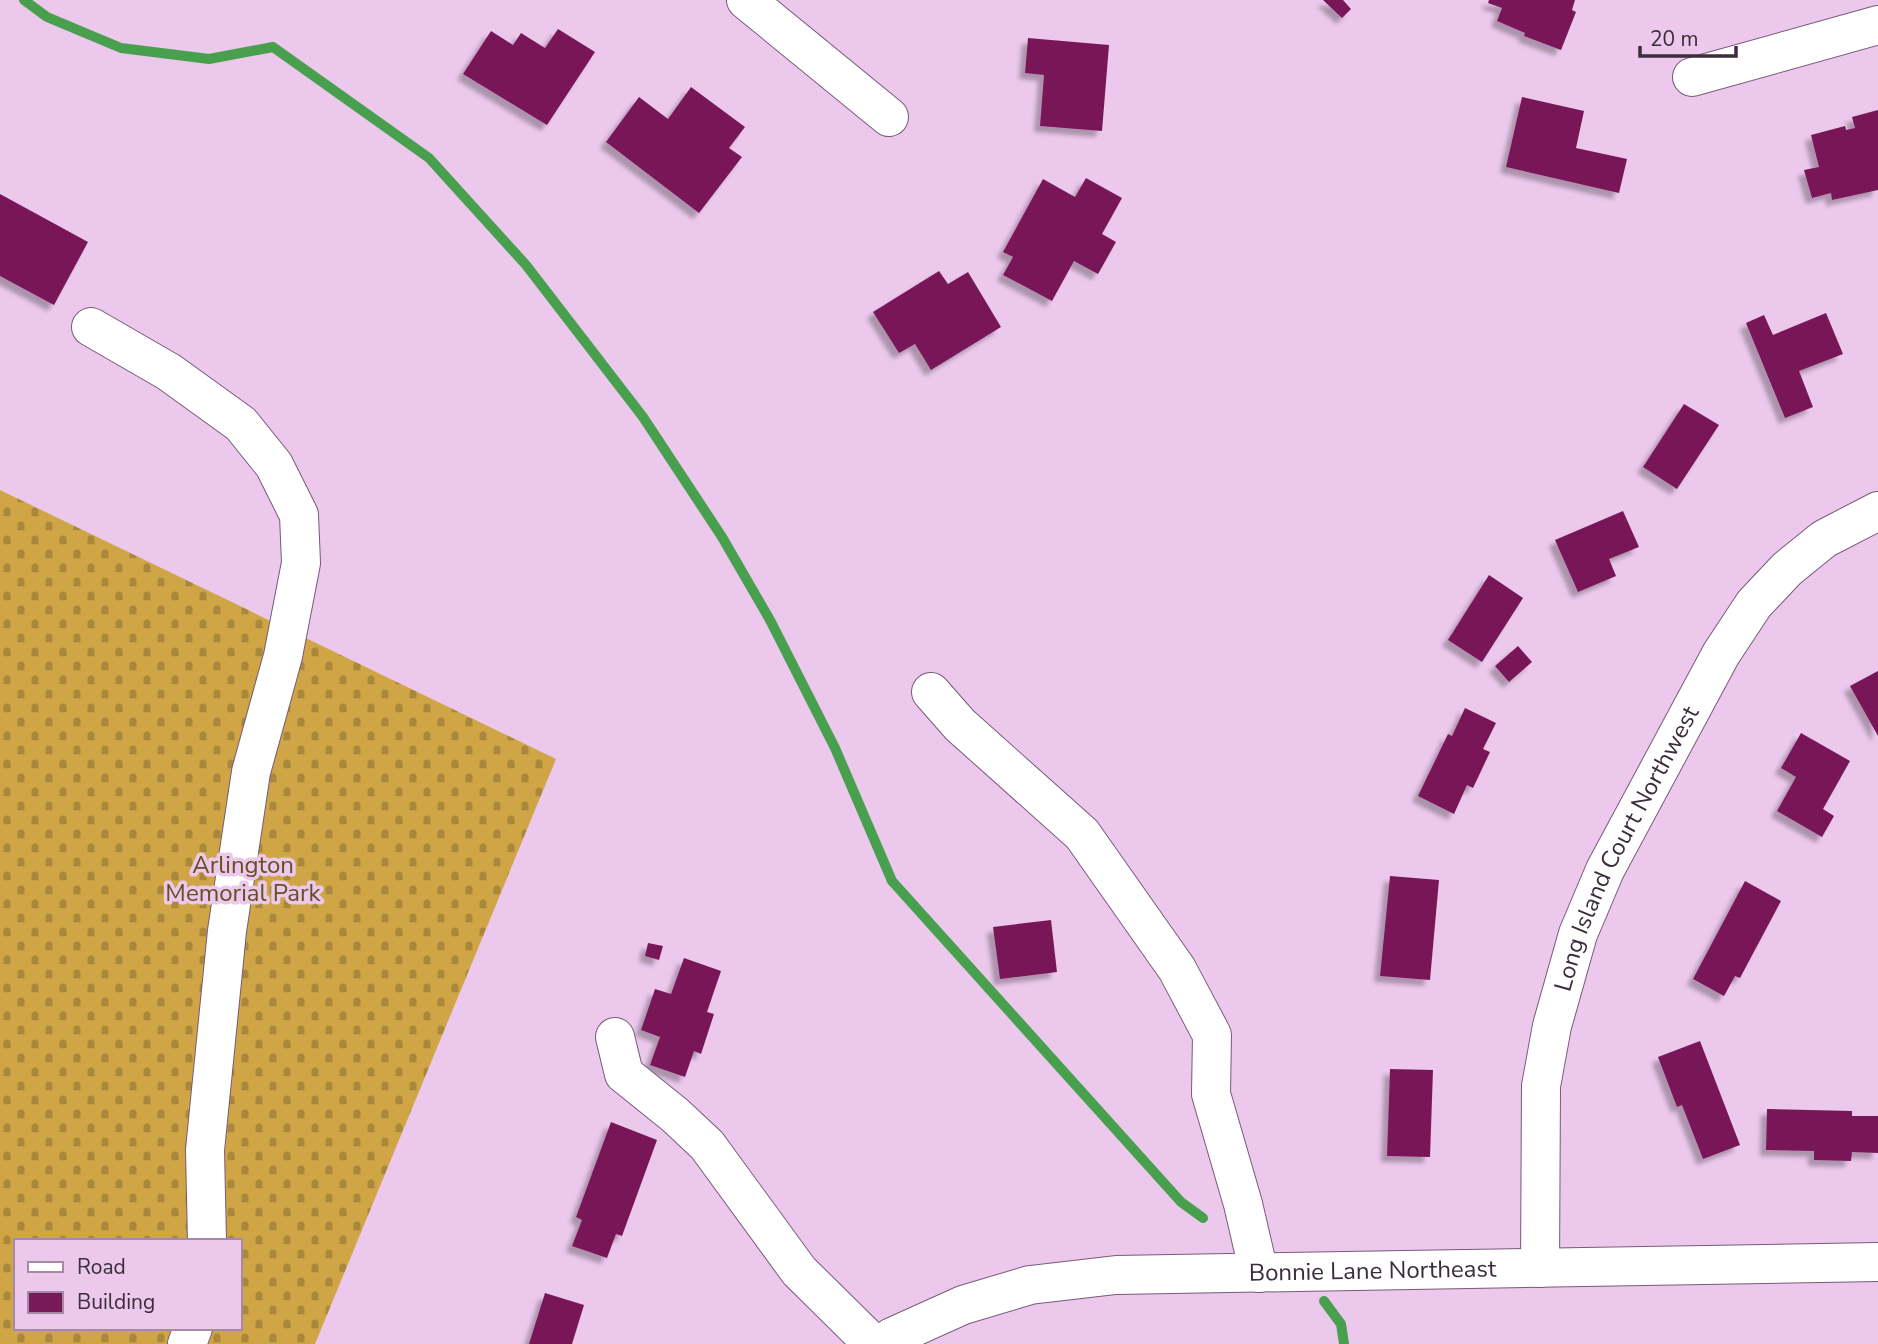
<svg xmlns="http://www.w3.org/2000/svg" width="1878" height="1344" font-family="'Nunito Sans',sans-serif">
<defs>
<pattern id="cemetery-stones" width="16" height="16" patternUnits="userSpaceOnUse" patternTransform="scale(1.75)"><rect width="16" height="16" fill="#cfa545"/><path d="M2 7V4a2 2 0 0 1 4 0v3zM10 15v-3a2 2 0 0 1 4 0v3z" fill="#a9873b"/></pattern>
<filter id="shadow"><feDropShadow dx="-6" dy="6" stdDeviation="2" flood-color="#0004"/></filter>
</defs>
<rect width="100%" height="100%" fill="#ebc8ec"/>
<!-- cemetery -->
<path fill="url(#cemetery-stones)" fill-rule="evenodd" d="M 0,490 L 556,759 L 315,1344 L 0,1344 ZM 16,1241 L 240,1241 L 240,1328 L 16,1328 Z"/>
<g fill="none" stroke-linecap="round" stroke-linejoin="round">
<!-- stream -->
<g stroke="#48a04e" stroke-width="10">
<path d="M 24,0 L 47,17 L 121,48 L 209,59 L 273,47 L 429,158 L 526,265 L 643,417 L 722,537 L 770,620 L 835,748 L 892,881 L 1181,1202 L 1203,1218"/>
<path d="M 1324,1301 L 1341,1324 L 1344,1344"/>
</g>
</g>
<!-- building -->
<g fill="#791959" filter="url(#shadow)">
<path d="M 1323,0 L 1343,0 L 1351,9 L 1342,18 Z"/>
<path d="M 1489,0 L 1575,0 L 1572,10 L 1576,12 L 1561,50 L 1524,36 L 1525,33 L 1497,21 L 1502,8 L 1488,3 Z"/>
<path d="M 558,29 L 595,52 L 547,125 L 463,74 L 491,31 L 513,45 L 521,33 L 545,48 Z"/>
<path d="M 1028,38 L 1109,45 L 1102,131 L 1040,126 L 1044,75 L 1025,73 Z"/>
<path d="M 691,87 L 745,127 L 729,148 L 742,157 L 699,213 L 606,142 L 639,97 L 668,119 Z"/>
<path d="M 1522,97 L 1584,111 L 1576,148 L 1627,159 L 1619,193 L 1506,167 Z"/>
<path d="M 1878,110 L 1878,190 L 1832,200 L 1831,193 L 1812,198 L 1804,170 L 1819,167 L 1811,135 L 1845,126 L 1846,130 L 1855,128 L 1852,117 Z"/>
<path d="M 1086,178 L 1122,198 L 1102,234 L 1116,242 L 1098,274 L 1074,261 L 1052,301 L 1003,275 L 1013,257 L 1003,252 L 1043,179 L 1075,197 Z"/>
<path d="M 0,194 L 88,242 L 54,305 L 0,276 Z"/>
<path d="M 939,271 L 948,284 L 968,272 L 1001,327 L 931,370 L 915,344 L 899,353 L 873,312 Z"/>
<path d="M 1826,313 L 1843,354 L 1799,371 L 1813,407 L 1785,418 L 1746,323 L 1764,315 L 1773,335 Z"/>
<path d="M 1684,404 L 1719,425 L 1677,489 L 1643,467 Z"/>
<path d="M 1623,511 L 1639,547 L 1609,559 L 1616,576 L 1578,592 L 1555,540 Z"/>
<path d="M 1489,575 L 1523,598 L 1482,662 L 1448,640 Z"/>
<path d="M 1518,646 L 1532,662 L 1509,682 L 1495,666 Z"/>
<path d="M 1878,671 L 1878,736 L 1850,686 Z"/>
<path d="M 1465,708 L 1496,723 L 1483,749 L 1490,752 L 1473,788 L 1467,785 L 1454,814 L 1418,796 L 1448,734 L 1452,736 Z"/>
<path d="M 1801,733 L 1850,761 L 1823,809 L 1834,816 L 1822,837 L 1777,811 L 1796,777 L 1781,768 Z"/>
<path d="M 1390,876 L 1439,880 L 1430,980 L 1380,976 Z"/>
<path d="M 1745,881 L 1781,901 L 1740,978 L 1735,976 L 1724,996 L 1693,979 Z"/>
<path d="M 1051,920 L 1057,972 L 1000,979 L 993,927 Z"/>
<path d="M 648,943 L 663,946 L 659,960 L 645,956 Z"/>
<path d="M 684,958 L 721,971 L 707,1012 L 714,1014 L 701,1054 L 694,1051 L 685,1077 L 650,1065 L 660,1037 L 641,1030 L 655,989 L 671,994 Z"/>
<path d="M 1700,1041 L 1740,1145 L 1703,1159 L 1682,1105 L 1677,1107 L 1658,1057 Z"/>
<path d="M 1390,1069 L 1433,1070 L 1430,1157 L 1387,1156 Z"/>
<path d="M 1767,1109 L 1852,1111 L 1852,1116 L 1878,1116 L 1878,1153 L 1852,1152 L 1851,1161 L 1814,1160 L 1814,1151 L 1766,1150 Z"/>
<path d="M 611,1122 L 657,1140 L 622,1236 L 616,1234 L 607,1258 L 572,1246 L 582,1220 L 576,1217 Z"/>
<path d="M 545,1293 L 584,1305 L 572,1344 L 529,1344 Z"/>
</g>
<g fill="none" stroke-linecap="round" stroke-linejoin="round">
<defs>
<g id="minor">
<path d="M 746,0 L 889,117"/>
<path d="M 1692,77 L 1878,25"/>
<path d="M 91,327 L 169,372 L 241,424 L 274,465 L 299,515 L 301,563 L 283,656 L 251,772 L 227,931 L 205,1150 L 207,1241"/>
<path d="M 931,692 L 960,725 L 1082,834 L 1177,969 L 1212,1035 L 1211,1094 L 1243,1204 L 1259,1273"/>
<path d="M 615,1037 L 624,1074 L 675,1115 L 707,1145 L 799,1271 L 873,1344"/>
<path id="s1" d="M 1540,1268 L 1541,1086 L 1552,1026 L 1578,934 L 1605,870 L 1721,654 L 1754,604 L 1787,569 L 1824,539 L 1878,511"/>
<path d="M 187,1344 L 193,1328"/>
<path id="s2" d="M 881,1344 L 892,1337 L 963,1305 L 1030,1285 L 1116,1275 L 1878,1262"/>
</g>
</defs>
<!-- minor casing -->
<use href="#minor" stroke="#795a7a" stroke-width="40"/>
<!-- minor -->
<use href="#minor" stroke="#fff" stroke-width="38"/>
</g>
<g text-anchor="middle" dominant-baseline="central" stroke-width="7" stroke-linejoin="round" paint-order="stroke">
<!-- street labels -->
<g font-size="24" fill="#3b2d3b" stroke="#ebc8ec">
<text stroke="none"><textPath href="#s1" startOffset="436">Long Island Court Northwest</textPath></text>
<text stroke="none"><textPath href="#s2" startOffset="504">Bonnie Lane Northeast</textPath></text>
</g>
<!-- park labels -->
<g font-size="24" fill="#655021" stroke="#ebc8ec">
<text x="243" y="865">Arlington<tspan x="243" dy="28">Memorial Park</tspan></text>
</g>
</g>
<!-- legend -->
<rect x="14" y="1239" width="228" height="91" fill="#ebc8ec" stroke="#a58aa5" stroke-width="2"/>
<rect x="28" y="1262" width="35" height="10" fill="#ffffff" stroke="#a58aa5" stroke-width="2"/>
<text x="77" y="1274" font-size="21" fill="#3b2d3b">Road</text>
<rect x="28" y="1292" width="35" height="21" fill="#791959" stroke="#a58aa5" stroke-width="2"/>
<text x="77" y="1309" font-size="21" fill="#3b2d3b">Building</text>
<!-- scale -->
<path d="M1640 46v10h96v-10" fill="none" stroke="#3b2d3b" stroke-width="3.5"/>
<text x="1650" y="46" font-size="21" fill="#3b2d3b" stroke="#ebc8ec" stroke-width="5" paint-order="stroke">20 m</text>
</svg>
